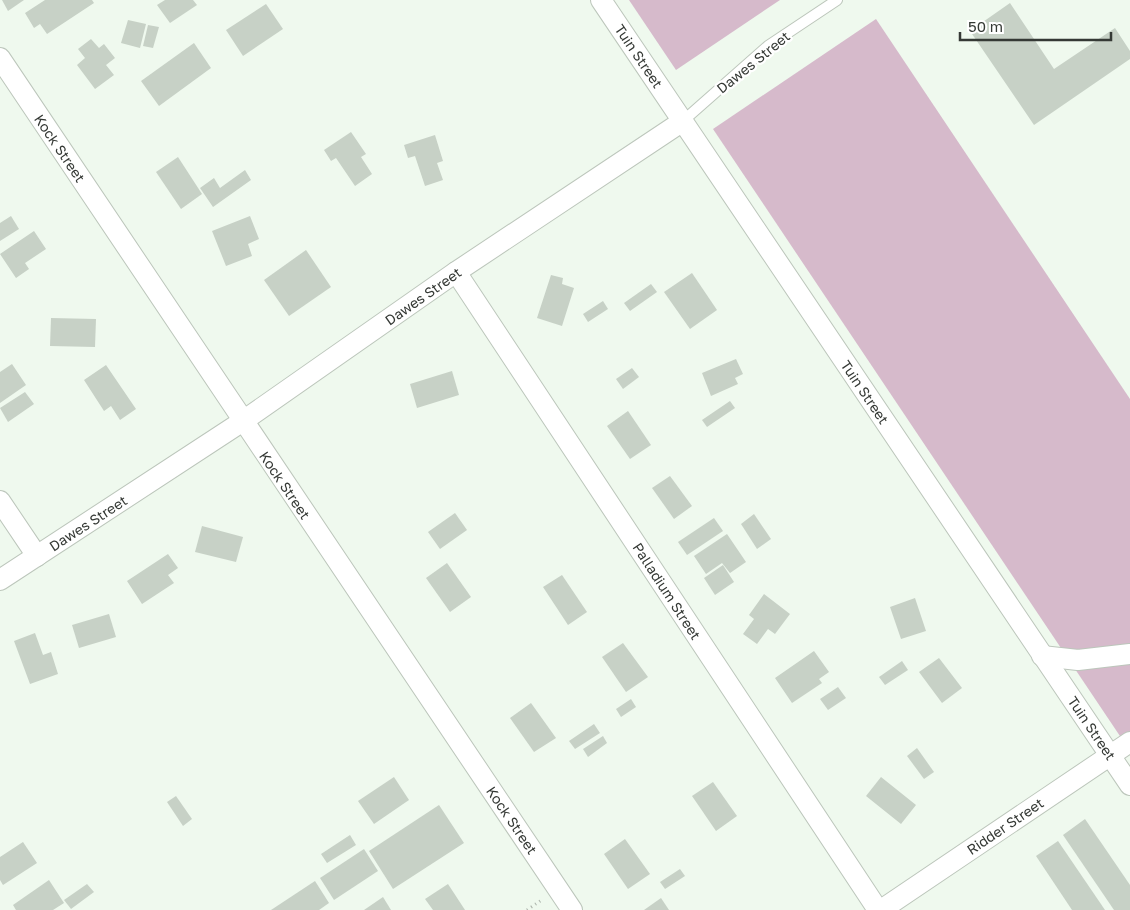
<svg xmlns="http://www.w3.org/2000/svg" width="1130" height="910" font-family="'Golos Text',sans-serif">
<rect width="100%" height="100%" fill="#eff9ee"/>
<!-- green -->
<g fill="#d6bacb">
<path d="M 629,0 L 780,0 L 676,70 Z"/>
<path d="M 876,19 L 1130,399 L 1130,751 L 713,129 Z"/>
</g>
<!-- building -->
<g fill="#c7d1c6">
<path d="M 2,0 L 24,0 L 8,11 Z"/>
<path d="M 45,0 L 92,0 L 94,3 L 47,34 L 40,24 L 34,28 L 25,13 Z"/>
<path d="M 165,0 L 193,0 L 197,5 L 170,23 L 157,5 Z"/>
<path d="M 1010,3 L 1054,69 L 1115,28 L 1130,51 L 1130,59 L 1034,125 L 970,31 Z"/>
<path d="M 266,4 L 283,29 L 243,56 L 226,30 Z"/>
<path d="M 128,20 L 146,24 L 140,48 L 121,43 Z"/>
<path d="M 148,25 L 159,27 L 153,48 L 143,46 Z"/>
<path d="M 91,39 L 99,48 L 104,44 L 115,58 L 106,65 L 114,75 L 95,89 L 77,65 L 85,58 L 78,49 Z"/>
<path d="M 194,43 L 211,68 L 159,106 L 141,81 Z"/>
<path d="M 351,132 L 366,154 L 361,157 L 372,174 L 355,186 L 336,158 L 331,161 L 324,150 Z"/>
<path d="M 435,135 L 443,161 L 437,163 L 443,180 L 425,186 L 415,156 L 408,158 L 404,145 Z"/>
<path d="M 178,157 L 202,194 L 181,209 L 156,172 Z"/>
<path d="M 245,170 L 251,180 L 213,207 L 200,188 L 214,178 L 220,188 Z"/>
<path d="M 11,216 L 19,229 L 0,241 L 0,223 Z"/>
<path d="M 250,216 L 259,239 L 248,244 L 252,256 L 226,266 L 212,231 Z"/>
<path d="M 34,231 L 46,249 L 25,263 L 29,269 L 16,278 L 0,254 Z"/>
<path d="M 306,250 L 331,287 L 289,316 L 264,280 Z"/>
<path d="M 692,273 L 717,310 L 690,329 L 664,292 Z"/>
<path d="M 551,275 L 563,278 L 562,284 L 574,288 L 562,326 L 537,318 Z"/>
<path d="M 651,284 L 657,292 L 630,311 L 624,303 Z"/>
<path d="M 603,301 L 608,309 L 588,322 L 583,314 Z"/>
<path d="M 51,318 L 96,319 L 95,347 L 50,346 Z"/>
<path d="M 736,359 L 743,374 L 735,378 L 738,384 L 711,396 L 702,373 Z"/>
<path d="M 12,364 L 26,385 L 0,403 L 0,372 Z"/>
<path d="M 106,365 L 136,409 L 120,420 L 111,406 L 104,411 L 84,380 Z"/>
<path d="M 632,368 L 639,377 L 623,389 L 616,379 Z"/>
<path d="M 452,371 L 459,395 L 417,408 L 410,384 Z"/>
<path d="M 25,392 L 34,404 L 8,422 L 0,408 Z"/>
<path d="M 730,401 L 735,408 L 707,427 L 702,420 Z"/>
<path d="M 628,411 L 651,445 L 630,459 L 607,426 Z"/>
<path d="M 670,476 L 692,506 L 674,519 L 652,488 Z"/>
<path d="M 455,513 L 467,530 L 440,549 L 428,532 Z"/>
<path d="M 754,514 L 771,539 L 757,549 L 741,524 Z"/>
<path d="M 714,518 L 723,531 L 687,555 L 678,542 Z"/>
<path d="M 202,526 L 243,537 L 236,562 L 195,552 Z"/>
<path d="M 727,534 L 746,562 L 730,573 L 722,563 L 706,574 L 694,556 Z"/>
<path d="M 168,554 L 178,568 L 168,575 L 174,583 L 142,604 L 127,581 Z"/>
<path d="M 447,563 L 471,597 L 450,612 L 426,578 Z"/>
<path d="M 723,565 L 734,582 L 715,595 L 704,578 Z"/>
<path d="M 562,575 L 587,612 L 568,625 L 543,587 Z"/>
<path d="M 764,594 L 790,614 L 775,634 L 768,629 L 757,644 L 743,634 L 754,619 L 749,615 Z"/>
<path d="M 915,598 L 926,631 L 901,639 L 890,607 Z"/>
<path d="M 109,614 L 116,637 L 79,648 L 72,625 Z"/>
<path d="M 35,633 L 43,655 L 51,652 L 58,674 L 30,684 L 14,641 Z"/>
<path d="M 623,643 L 648,677 L 626,692 L 602,657 Z"/>
<path d="M 814,651 L 829,672 L 819,679 L 822,683 L 792,703 L 775,678 Z"/>
<path d="M 939,658 L 962,688 L 942,703 L 919,672 Z"/>
<path d="M 902,661 L 908,670 L 885,685 L 879,677 Z"/>
<path d="M 838,687 L 846,698 L 828,710 L 820,699 Z"/>
<path d="M 631,699 L 636,707 L 621,717 L 616,709 Z"/>
<path d="M 531,703 L 556,738 L 534,752 L 510,718 Z"/>
<path d="M 594,724 L 600,733 L 575,749 L 569,741 Z"/>
<path d="M 603,736 L 607,743 L 588,757 L 583,749 Z"/>
<path d="M 917,748 L 934,772 L 924,779 L 907,756 Z"/>
<path d="M 394,777 L 409,800 L 374,824 L 358,801 Z"/>
<path d="M 881,777 L 916,805 L 901,824 L 866,796 Z"/>
<path d="M 713,782 L 737,816 L 716,831 L 692,796 Z"/>
<path d="M 176,796 L 192,819 L 183,826 L 167,802 Z"/>
<path d="M 439,805 L 464,843 L 393,889 L 369,851 Z"/>
<path d="M 1085,819 L 1130,885 L 1130,910 L 1114,910 L 1063,835 Z"/>
<path d="M 350,835 L 356,845 L 327,863 L 321,854 Z"/>
<path d="M 625,839 L 650,874 L 628,889 L 604,854 Z"/>
<path d="M 1058,841 L 1105,910 L 1072,910 L 1036,856 Z"/>
<path d="M 23,842 L 37,863 L 3,885 L 0,880 L 0,857 Z"/>
<path d="M 364,849 L 378,871 L 334,900 L 320,878 Z"/>
<path d="M 680,869 L 685,876 L 665,889 L 660,882 Z"/>
<path d="M 49,880 L 64,903 L 53,910 L 16,910 L 13,905 Z"/>
<path d="M 315,881 L 329,903 L 319,910 L 271,910 Z"/>
<path d="M 87,884 L 94,892 L 71,909 L 64,900 Z"/>
<path d="M 448,884 L 465,910 L 433,910 L 425,899 Z"/>
<path d="M 383,897 L 391,910 L 364,910 Z"/>
<path d="M 661,898 L 669,910 L 644,910 Z"/>
</g>
<g fill="none" stroke-linecap="round" stroke-linejoin="round">
<defs>
<path id="lane" d="M 683,121 L 768,46 L 837,0"/>
<g id="street">
<path d="M 601,0 L 1130,785"/>
<path d="M 0,58 L 572,910"/>
<path d="M 456,272 L 878,910"/>
<path d="M 0,501 L 37,556"/>
<path d="M 0,580 L 243,421 L 456,272 L 683,121"/>
<path d="M 1042,656 L 1078,660 L 1130,654"/>
<path d="M 881,910 L 1130,742"/>
</g>
</defs>
<!-- lane casing -->
<use href="#lane" stroke="#bcc6bb" stroke-width="12"/>
<!-- street casing -->
<use href="#street" stroke="#bcc6bb" stroke-width="22"/>
<!-- path -->
<path stroke="#aab2a9" stroke-width="3" stroke-dasharray="1 4" stroke-linecap="butt" d="M 527,910 L 543,899"/>
<!-- lane -->
<use href="#lane" stroke="#fff" stroke-width="10"/>
<!-- street -->
<use href="#street" stroke="#fff" stroke-width="20"/>
</g>
<g text-anchor="middle" dominant-baseline="central" stroke-width="4.5" stroke-linejoin="round" paint-order="stroke">
<!-- street labels -->
<g font-size="14" fill="#353935" stroke="#fff">
<text transform="translate(639 56) rotate(56)">Tuin Street</text>
<text transform="translate(753 62) rotate(-39)">Dawes Street</text>
<text transform="translate(60 148) rotate(56)">Kock Street</text>
<text transform="translate(423 296) rotate(-35)">Dawes Street</text>
<text transform="translate(865 392) rotate(56)">Tuin Street</text>
<text transform="translate(285 485) rotate(56)">Kock Street</text>
<text transform="translate(88 523) rotate(-33)">Dawes Street</text>
<text transform="translate(667 591) rotate(57)">Palladium Street</text>
<text transform="translate(1092 728) rotate(56)">Tuin Street</text>
<text transform="translate(512 820) rotate(56)">Kock Street</text>
<text transform="translate(1005 826) rotate(-34)">Ridder Street</text>
</g>
</g>
<!-- scale -->
<path d="M960 32v8h151v-8" fill="none" stroke="#353935" stroke-width="2.5"/>
<text x="968" y="32" font-size="15" fill="#353935" stroke="#ffffff" stroke-width="4" paint-order="stroke">50 m</text>
</svg>
